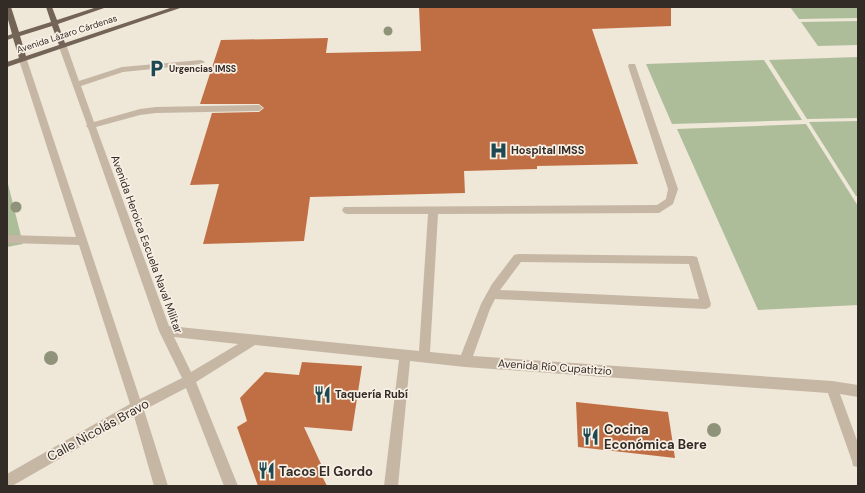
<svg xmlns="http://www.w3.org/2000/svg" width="865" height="493" font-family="'DM Sans',sans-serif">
<rect width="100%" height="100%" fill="#efe7d8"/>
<!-- green -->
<g fill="#aebd99">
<path d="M 790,7 L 858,7 L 858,18 L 799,19 Z"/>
<path d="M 858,21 L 858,45 L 818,46 L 801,22 Z"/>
<path d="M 858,57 L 858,118 L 807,119 L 769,60 Z"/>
<path d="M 764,60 L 802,120 L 672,124 L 646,64 Z"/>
<path d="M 858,121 L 858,196 L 856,196 L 809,122 Z"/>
<path d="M 806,124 L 858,206 L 858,305 L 758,310 L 677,129 Z"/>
<path d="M 7,180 L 23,244 L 7,247 Z"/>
</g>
<!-- building -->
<g fill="#c06f45">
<path d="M 419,7 L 671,7 L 671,26 L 592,29 L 638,164 L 537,166 L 537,169 L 464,171 L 465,193 L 310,197 L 304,241 L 203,244 L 219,184 L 190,185 L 212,113 L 259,112 L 264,108 L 259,104 L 200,104 L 221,40 L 328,38 L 326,53 L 421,51 Z"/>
<path d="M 302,362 L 362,366 L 352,431 L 304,427 L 321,464 L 317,466 L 327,486 L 258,486 L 237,427 L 247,421 L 240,398 L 265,372 L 299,375 Z"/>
<path d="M 576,402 L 668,412 L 675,458 L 578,447 Z"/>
</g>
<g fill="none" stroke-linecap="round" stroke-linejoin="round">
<!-- minor -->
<path fill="#c6b7a5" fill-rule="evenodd" d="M 60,45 L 63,45 L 67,47 L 79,81 L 122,67 L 201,60 L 205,62 L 201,64 L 123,72 L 81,86 L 94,122 L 140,109 L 156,107 L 259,105 L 263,108 L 259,111 L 156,113 L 140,115 L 96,127 L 169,326 L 419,351 L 428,214 L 347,214 L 344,213 L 342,210 L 344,207 L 657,205 L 666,199 L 668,189 L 628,66 L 629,64 L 635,64 L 678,189 L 673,204 L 659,213 L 438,214 L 430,352 L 461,355 L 481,304 L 492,284 L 514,255 L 518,254 L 693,256 L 697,257 L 698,260 L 711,304 L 710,307 L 706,309 L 495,299 L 490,309 L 473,356 L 832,381 L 858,385 L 858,397 L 840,394 L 858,443 L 858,467 L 853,466 L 852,461 L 828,393 L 465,367 L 410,361 L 398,486 L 384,486 L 399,360 L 255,345 L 196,382 L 238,486 L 224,486 L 186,388 L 144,410 L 168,486 L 154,486 L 134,416 L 12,486 L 7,486 L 7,474 L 130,404 L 79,245 L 7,243 L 7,235 L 76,237 L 19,60 L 20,58 L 26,58 L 27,60 L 140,399 L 182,378 L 159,331 L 88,128 L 86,126 L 87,125 L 59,47 ZM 521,262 L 689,264 L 699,299 L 500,290 ZM 174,337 L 238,344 L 191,372 Z"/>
<!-- major -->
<path fill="#746457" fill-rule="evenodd" d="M 7,7 L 11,7 L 19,32 L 51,22 L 46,7 L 52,7 L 57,20 L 97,7 L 107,7 L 58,24 L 65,43 L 173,7 L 183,7 L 7,67 L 7,62 L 19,58 L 13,38 L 7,40 L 7,36 L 12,34 L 7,16 ZM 52,26 L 59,45 L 26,56 L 20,36 Z"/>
</g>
<!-- trees -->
<g fill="#8e9379">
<circle cx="388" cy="31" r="4.5"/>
<circle cx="16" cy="207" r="5.5"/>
<circle cx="51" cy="358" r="7"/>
<circle cx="714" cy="430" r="7"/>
</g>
<!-- icons -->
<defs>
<symbol id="parking-bare" viewBox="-9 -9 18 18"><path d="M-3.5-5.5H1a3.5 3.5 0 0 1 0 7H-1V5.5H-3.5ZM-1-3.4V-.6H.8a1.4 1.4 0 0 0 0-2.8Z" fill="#1e4952" stroke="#f8f0e4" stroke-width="2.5" paint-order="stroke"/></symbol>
<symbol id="hospital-bare" viewBox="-9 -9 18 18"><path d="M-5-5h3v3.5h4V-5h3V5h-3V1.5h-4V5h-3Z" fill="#1e4952" stroke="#f8f0e4" stroke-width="2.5" paint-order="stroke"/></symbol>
<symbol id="restaurant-bare" viewBox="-9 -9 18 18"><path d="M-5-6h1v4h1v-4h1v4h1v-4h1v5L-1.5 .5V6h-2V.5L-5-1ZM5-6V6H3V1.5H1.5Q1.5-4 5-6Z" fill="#1e4952" stroke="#f8f0e4" stroke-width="2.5" paint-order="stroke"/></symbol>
</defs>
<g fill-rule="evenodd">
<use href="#parking-bare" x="144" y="56" width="25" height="25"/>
<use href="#hospital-bare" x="486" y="138" width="25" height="25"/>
<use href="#restaurant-bare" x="310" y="382" width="25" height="25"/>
<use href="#restaurant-bare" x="578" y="424" width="25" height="25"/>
<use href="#restaurant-bare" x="254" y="458" width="25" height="25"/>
</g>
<g text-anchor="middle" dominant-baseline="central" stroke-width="3.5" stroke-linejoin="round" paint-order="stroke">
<!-- far-street labels -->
<g font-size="9" fill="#332b26" stroke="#f8f0e4">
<text transform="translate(67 34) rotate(-18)">Avenida Lázaro Cárdenas</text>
</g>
<!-- far-poi labels -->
<g font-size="9" font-weight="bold" fill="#332b26" stroke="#f8f0e4" text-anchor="start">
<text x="169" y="69">Urgencias IMSS</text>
</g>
<!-- poi labels -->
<g font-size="11" font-weight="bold" fill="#332b26" stroke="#f8f0e4" text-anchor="start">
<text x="511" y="150">Hospital IMSS</text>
<text x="335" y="394">Taquería Rubí</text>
</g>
<!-- street labels -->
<g font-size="11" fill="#332b26" stroke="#f8f0e4">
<text transform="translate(147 244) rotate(70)">Avenida Heroica Escuela Naval Militar</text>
<text transform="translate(555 367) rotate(4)">Avenida Río Cupatitzio</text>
</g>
<!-- near-poi labels -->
<g font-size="13" font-weight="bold" fill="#332b26" stroke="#f8f0e4" text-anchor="start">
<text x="604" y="429">Cocina<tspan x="604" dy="15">Económica Bere</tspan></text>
<text x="279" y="471">Tacos El Gordo</text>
</g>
<!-- near-street labels -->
<g font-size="13" fill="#332b26" stroke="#f8f0e4">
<text transform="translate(98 430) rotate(-29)">Calle Nicolás Bravo</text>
</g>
</g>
<!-- border -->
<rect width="865" height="493" fill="none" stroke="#332b26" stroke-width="16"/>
</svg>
